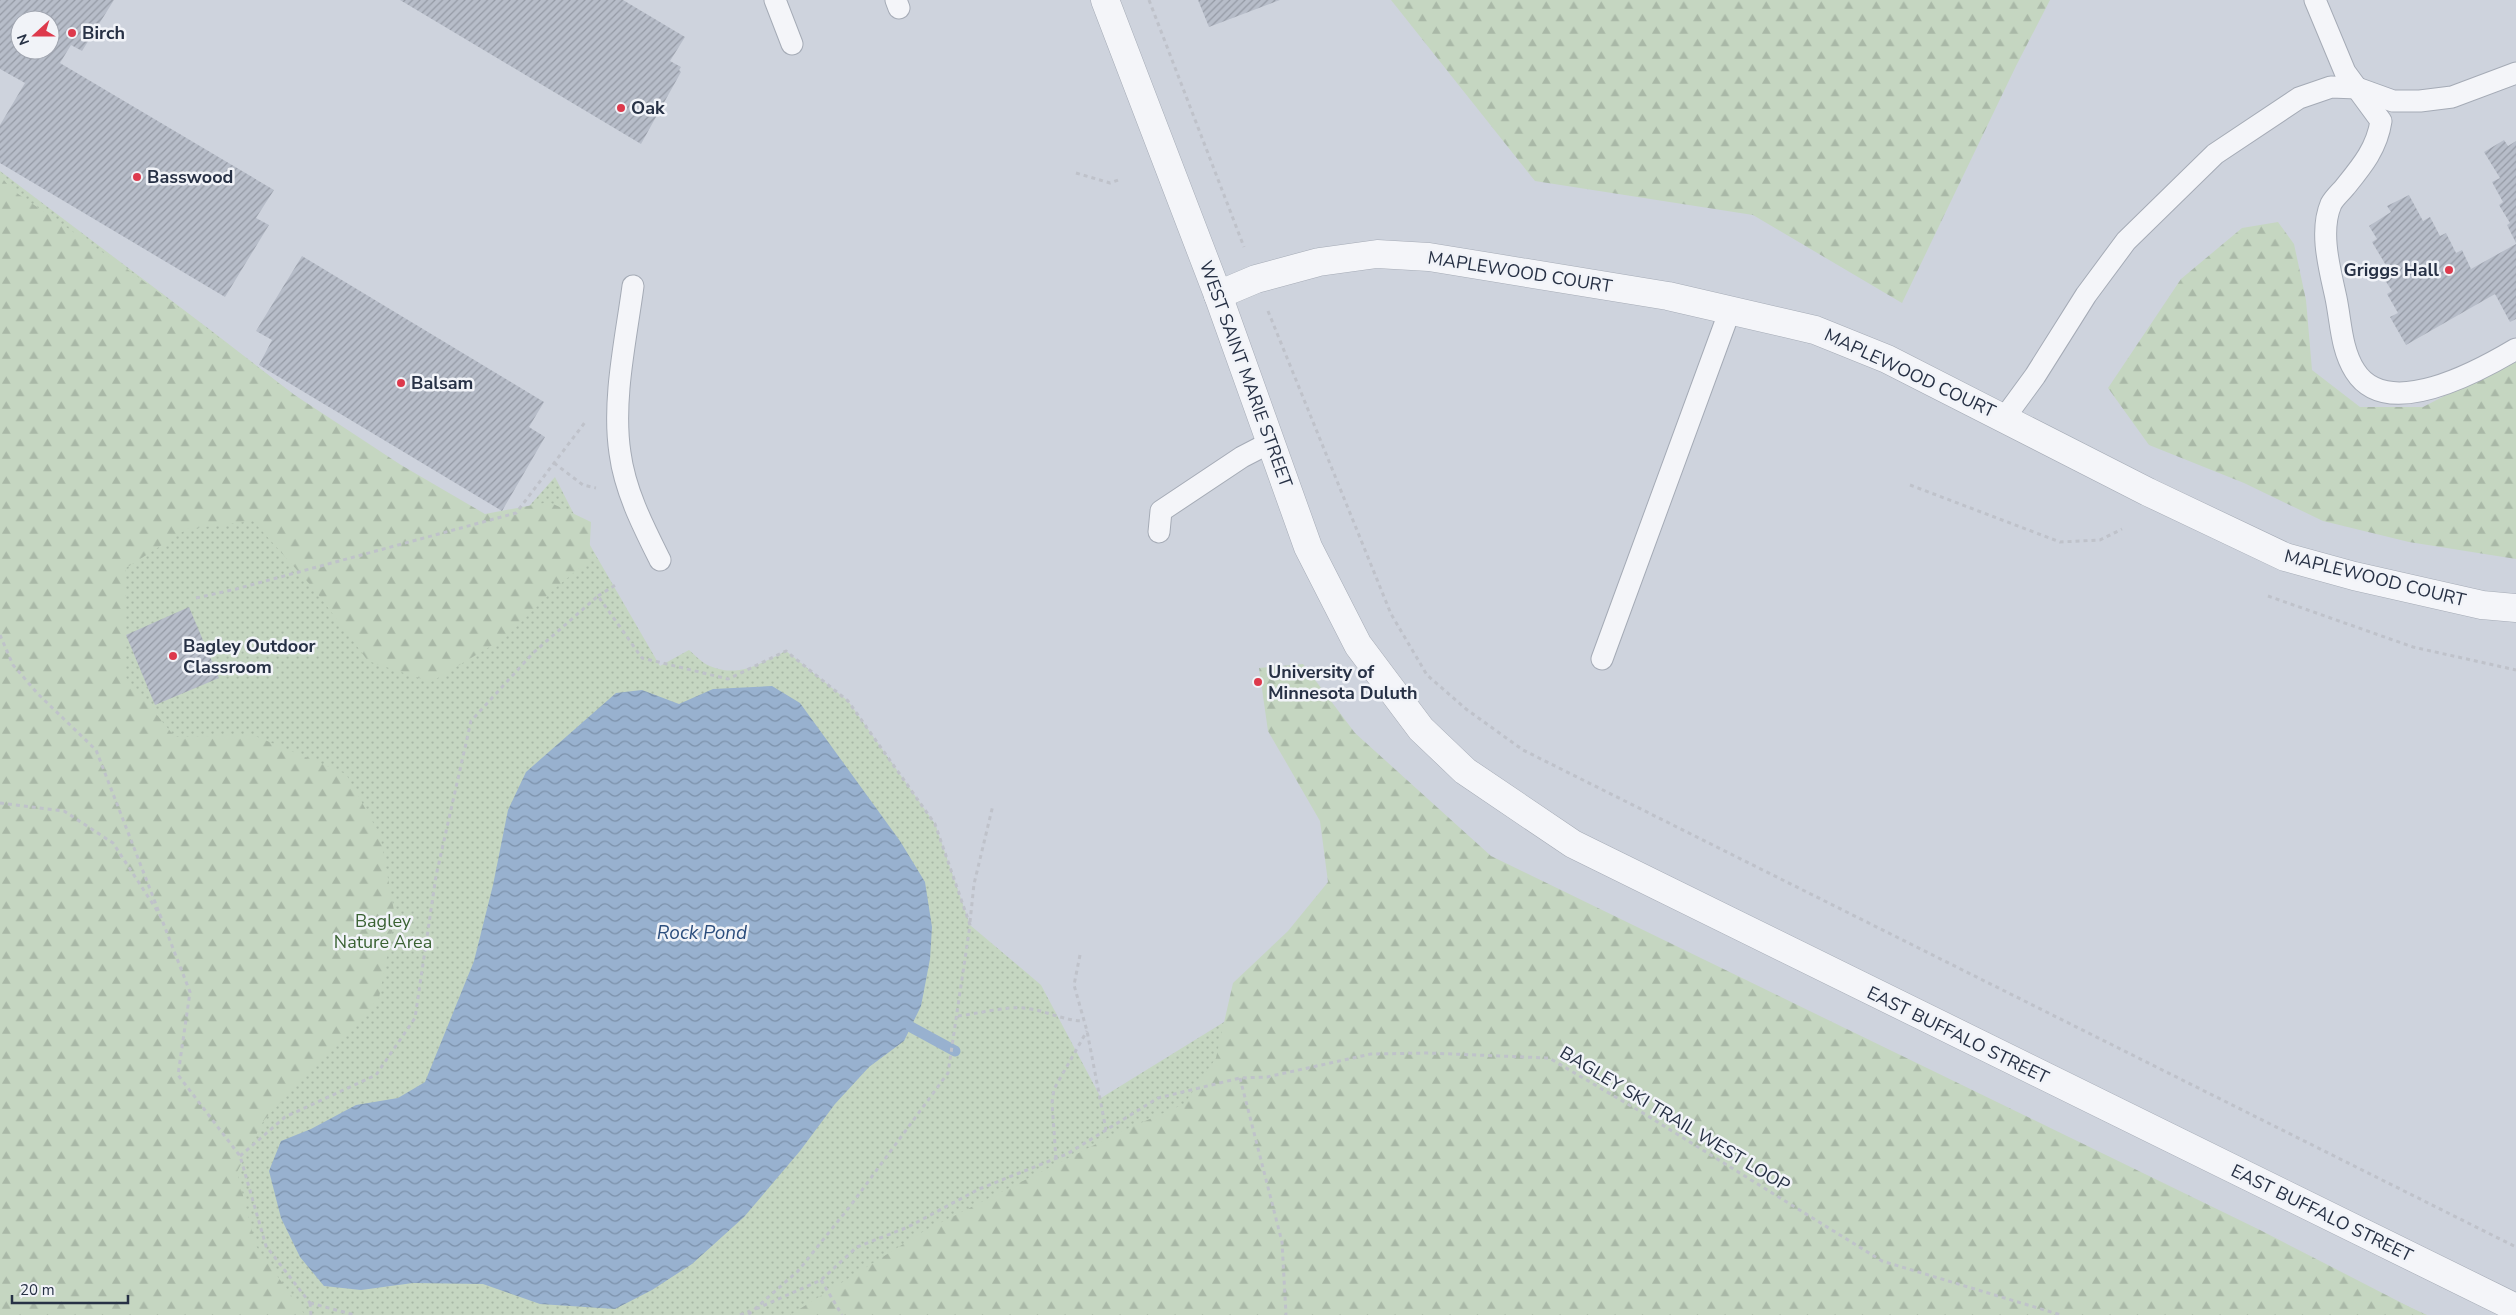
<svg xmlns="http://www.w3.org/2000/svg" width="2516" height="1315" font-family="'Nunito Sans',sans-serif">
<defs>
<pattern id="grass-dots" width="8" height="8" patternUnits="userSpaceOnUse" patternTransform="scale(1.25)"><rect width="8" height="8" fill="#c5d6c1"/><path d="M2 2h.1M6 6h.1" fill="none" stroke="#a9b8a7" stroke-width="1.8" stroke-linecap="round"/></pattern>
<pattern id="forest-firs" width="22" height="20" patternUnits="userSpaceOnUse" patternTransform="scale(1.25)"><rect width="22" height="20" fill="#c5d6c1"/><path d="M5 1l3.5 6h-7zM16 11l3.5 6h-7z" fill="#a9b8a7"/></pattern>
<pattern id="water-waves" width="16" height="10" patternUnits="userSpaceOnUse" patternTransform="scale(1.25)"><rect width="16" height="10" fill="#98b1cf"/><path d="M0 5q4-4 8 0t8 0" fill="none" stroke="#7c91aa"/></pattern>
<pattern id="building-hatch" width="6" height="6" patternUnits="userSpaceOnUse" patternTransform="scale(1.25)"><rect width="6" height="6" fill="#b7bdc9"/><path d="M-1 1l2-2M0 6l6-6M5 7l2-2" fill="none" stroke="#959aa5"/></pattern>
</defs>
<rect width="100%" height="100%" fill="#e1e4eb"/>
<!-- built -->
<path fill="#ced3dd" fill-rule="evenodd" d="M 0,0 L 2516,0 L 2516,1315 L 0,1315 ZM 20,20 L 50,20 L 50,50 L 20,50 Z"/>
<!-- grass -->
<path fill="url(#grass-dots)" d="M 0,171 L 213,332 L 492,548 L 555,477 L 587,540 L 660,666 L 689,650 C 694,654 698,659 704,663 C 734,680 758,665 786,651 L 848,701 L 935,824 L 970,925 L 1041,985 L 1101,1098 L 1331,956 L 1549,913 L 2427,1315 L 0,1315 Z"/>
<!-- forest -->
<g fill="url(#forest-firs)">
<path d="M 1391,0 L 2050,0 L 2016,66 L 1902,303 L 1753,215 L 1535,181 Z"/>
<path d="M 0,175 L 11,189 L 134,274 L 293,394 L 401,465 L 485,514 L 549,502 L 591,522 L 589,560 L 552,591 L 506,637 L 431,682 L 368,661 L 314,589 L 253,521 L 187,529 L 126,568 L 124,675 L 175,737 L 253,735 L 346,774 L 380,835 L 395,916 L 379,998 L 264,1120 L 237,1172 L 256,1246 L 305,1315 L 0,1315 Z"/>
<path d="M 2278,222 L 2294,244 L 2306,300 L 2312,370 L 2360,407 L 2423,407 L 2516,359 L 2516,559 L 2409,542 L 2323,521 L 2244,483 L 2149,445 L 2108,388 L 2181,279 L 2242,228 Z"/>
<path d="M 1303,664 L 1355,733 L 1491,856 L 2260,1230 L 2425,1315 L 790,1315 L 924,1231 L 1120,1132 L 1184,1104 L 1216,1058 L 1233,983 L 1288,931 L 1328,882 L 1320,821 L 1268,731 L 1259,668 Z"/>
</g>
<!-- water -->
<path fill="url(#water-waves)" d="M 772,686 L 800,703 L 900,841 L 925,882 L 932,927 L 930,959 L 921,1006 L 904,1041 L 869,1067 L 835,1104 L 800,1151 L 744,1217 L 692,1264 L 652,1290 L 615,1309 L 540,1304 L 483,1284 L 413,1283 L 361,1290 L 324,1286 L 300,1257 L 281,1218 L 269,1171 L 281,1141 L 311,1129 L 356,1105 L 398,1098 L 425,1082 L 474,961 L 493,885 L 508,810 L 526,772 L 616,693 L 642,690 L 679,704 L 713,689 Z"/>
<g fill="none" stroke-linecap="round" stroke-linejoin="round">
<!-- stream -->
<path stroke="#98b1cf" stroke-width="11" d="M 911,1027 L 955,1051"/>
</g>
<!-- building -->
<g fill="url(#building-hatch)" fill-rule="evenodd">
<path d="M 0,0 L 114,0 L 82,51 L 71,45 L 60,63 L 274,190 L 256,218 L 269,225 L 225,297 L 0,163 L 0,125 L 25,83 L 0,69 ZM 20,20 L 50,20 L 50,50 L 20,50 Z"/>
<path d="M 400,0 L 623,0 L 685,37 L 670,61 L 681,67 L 679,70 L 681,72 L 641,144 Z"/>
<path d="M 1198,0 L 1280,0 L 1209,27 Z"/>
<path d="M 2504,140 L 2508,146 L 2516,141 L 2516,243 L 2507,225 L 2510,223 L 2499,205 L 2503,202 L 2492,182 L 2500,178 L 2484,152 Z"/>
<path d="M 2409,195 L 2423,221 L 2430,217 L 2440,236 L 2446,233 L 2456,253 L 2462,250 L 2471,269 L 2516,244 L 2516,319 L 2510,322 L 2495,294 L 2406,345 L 2390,317 L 2398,313 L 2387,294 L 2392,291 L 2379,271 L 2387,267 L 2372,242 L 2377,239 L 2369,226 L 2391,212 L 2387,206 Z"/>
<path d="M 302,256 L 544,402 L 529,427 L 545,437 L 502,511 L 259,365 L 272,340 L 256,331 Z"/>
<path d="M 189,607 L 219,678 L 155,705 L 126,635 Z"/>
</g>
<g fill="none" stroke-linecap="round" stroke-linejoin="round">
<defs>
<g id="service">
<path d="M 775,0 L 792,44"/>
<path d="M 896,0 L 899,8"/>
<path d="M 2315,0 L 2345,72 L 2381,121 C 2377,148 2362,166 2345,187 C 2341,192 2334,198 2331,204 C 2319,232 2330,270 2336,298 C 2341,322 2341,349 2355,371 C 2387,422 2479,371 2516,349"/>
<path d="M 633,286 C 626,339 612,400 620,453 C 625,491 643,526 660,560"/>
<path d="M 2005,417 L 2035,376 L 2086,295 L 2126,241 L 2215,154 L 2299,98 L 2331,87 L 2357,88 L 2393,101 L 2420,101 L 2452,97 L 2516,73"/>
<path d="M 1159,532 L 1161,511 L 1242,457 L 1271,442"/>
<path d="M 1602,659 L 1730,310"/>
</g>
<path id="minor" d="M 1218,295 L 1256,279 L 1319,262 L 1377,254 L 1429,257 L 1668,296 L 1815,330 L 1887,359 L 2148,492 L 2285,557 L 2354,576 L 2482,605 L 2516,608"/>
<path id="tertiary" d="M 1105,0 L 1218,295 L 1308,547 L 1358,645 L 1421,729 L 1465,771 L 1573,844 L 2516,1308"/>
</defs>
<!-- service casing -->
<use href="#service" stroke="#a5abb6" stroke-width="23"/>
<!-- minor casing -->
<use href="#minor" stroke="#a5abb6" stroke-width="29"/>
<!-- tertiary casing -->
<use href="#tertiary" stroke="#a5abb6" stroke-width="29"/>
<!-- path -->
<g stroke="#bfc2ca" stroke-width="3" stroke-dasharray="4 4" stroke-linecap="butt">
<path d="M 1149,0 L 1244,247"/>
<path d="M 1076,173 L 1110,183 L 1121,179"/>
<path d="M 1268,311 L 1391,614 L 1427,675 L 1466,709 L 1523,750 L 2516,1247"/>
<path d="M 554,463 L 583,485 L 596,488"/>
<path d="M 1910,485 L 2060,542 L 2100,540 L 2122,529"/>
<path d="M 598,596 L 617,584"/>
<path d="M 2268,596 L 2413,647 L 2516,670"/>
<path d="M 196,598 L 236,589 L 516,513 L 586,421"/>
<path d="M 0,635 L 13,665 L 38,694 L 96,750 L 190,992 L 178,1075 L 240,1156 L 266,1246 L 310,1303"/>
<path d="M 0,803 L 64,811 L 113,843 L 160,915"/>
<path d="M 970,922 L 974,884 L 993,805"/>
<path d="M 1080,955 L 1074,985 L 1087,1031 L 1106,1130"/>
<path d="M 958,1016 C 976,1014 1007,1006 1024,1008 C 1045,1010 1064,1021 1084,1021"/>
<path d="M 1240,1078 L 1282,1242 L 1286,1315"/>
<path d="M 240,1156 L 285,1117 L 376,1075 L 415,1018 L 436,876 L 471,721 L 533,653 L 598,596 L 642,658 L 728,679 L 786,651 L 848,701 L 935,824 L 970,925 L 948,1073 L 851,1205 L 798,1271 L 748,1315"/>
<path d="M 1056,1159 L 1052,1103 L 1054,1089 L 1087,1031"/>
<path d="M 821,1280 L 842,1315"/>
<path d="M 310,1303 L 355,1315"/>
<path d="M 310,1303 L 311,1315"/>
<path d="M 756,1309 L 821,1280 L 857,1247 L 908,1227 L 979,1189 L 1067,1154 L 1158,1098 L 1240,1078 L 1267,1077 L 1371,1054 L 1429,1053 L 1549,1058 L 1643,1113 L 1882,1261 L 2061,1315"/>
<path d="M 740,1315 L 750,1311"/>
</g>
<!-- service -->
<use href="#service" stroke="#f4f5f9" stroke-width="21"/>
<!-- minor -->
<use href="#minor" stroke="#f4f5f9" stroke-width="28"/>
<!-- tertiary -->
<use href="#tertiary" stroke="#f4f5f9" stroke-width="28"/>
</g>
<!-- markers -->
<g fill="#dd394c" stroke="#f1f3f8" stroke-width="2">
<circle cx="72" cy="33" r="5"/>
<circle cx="621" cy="108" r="5"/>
<circle cx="137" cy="177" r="5"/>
<circle cx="2449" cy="270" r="5"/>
<circle cx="401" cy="383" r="5"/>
<circle cx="173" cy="656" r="5"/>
<circle cx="1258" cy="682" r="5"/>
</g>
<g text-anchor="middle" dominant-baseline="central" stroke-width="5" stroke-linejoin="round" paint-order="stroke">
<!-- poi labels -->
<g font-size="18" font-weight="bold" fill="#273145" stroke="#f1f3f8" text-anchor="start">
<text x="82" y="33">Birch</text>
<text x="631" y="108">Oak</text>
<text x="147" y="177">Basswood</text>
<text x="2439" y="270" text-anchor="end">Griggs Hall</text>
<text x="411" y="383">Balsam</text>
<text x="183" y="646">Bagley Outdoor<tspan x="183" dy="21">Classroom</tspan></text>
<text x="1268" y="672">University of<tspan x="1268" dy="21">Minnesota Duluth</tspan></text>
</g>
<!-- street labels -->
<g font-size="18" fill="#273145" stroke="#f1f3f8">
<text transform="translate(1520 272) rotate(9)">MAPLEWOOD COURT</text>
<text transform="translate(1910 373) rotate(25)">MAPLEWOOD COURT</text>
<text transform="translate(1246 374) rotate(70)">WEST SAINT MARIE STREET</text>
<text transform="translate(2375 578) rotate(14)">MAPLEWOOD COURT</text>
<text transform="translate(1958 1035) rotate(26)">EAST BUFFALO STREET</text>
<text transform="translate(1675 1119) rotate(31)">BAGLEY SKI TRAIL WEST LOOP</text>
<text transform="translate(2322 1213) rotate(26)">EAST BUFFALO STREET</text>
</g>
<!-- park labels -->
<g font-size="18" fill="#3a6233" stroke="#f1f3f8">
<text x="383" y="921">Bagley<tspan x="383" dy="21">Nature Area</tspan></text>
</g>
<!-- water labels -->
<g font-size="19" font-style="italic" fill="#2c4e7d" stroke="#f1f3f8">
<text x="702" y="933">Rock Pond</text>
</g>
</g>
<!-- north arrow -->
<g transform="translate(35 35) rotate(249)"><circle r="24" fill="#f1f3f8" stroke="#a0a5b0"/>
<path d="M0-4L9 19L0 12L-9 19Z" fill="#dd394c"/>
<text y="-8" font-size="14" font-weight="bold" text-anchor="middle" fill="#273145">N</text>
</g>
<!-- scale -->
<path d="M12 1295v8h116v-8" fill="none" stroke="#273145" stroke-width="2.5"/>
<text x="20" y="1295" font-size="15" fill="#273145" stroke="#f1f3f8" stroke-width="4" paint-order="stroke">20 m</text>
</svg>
